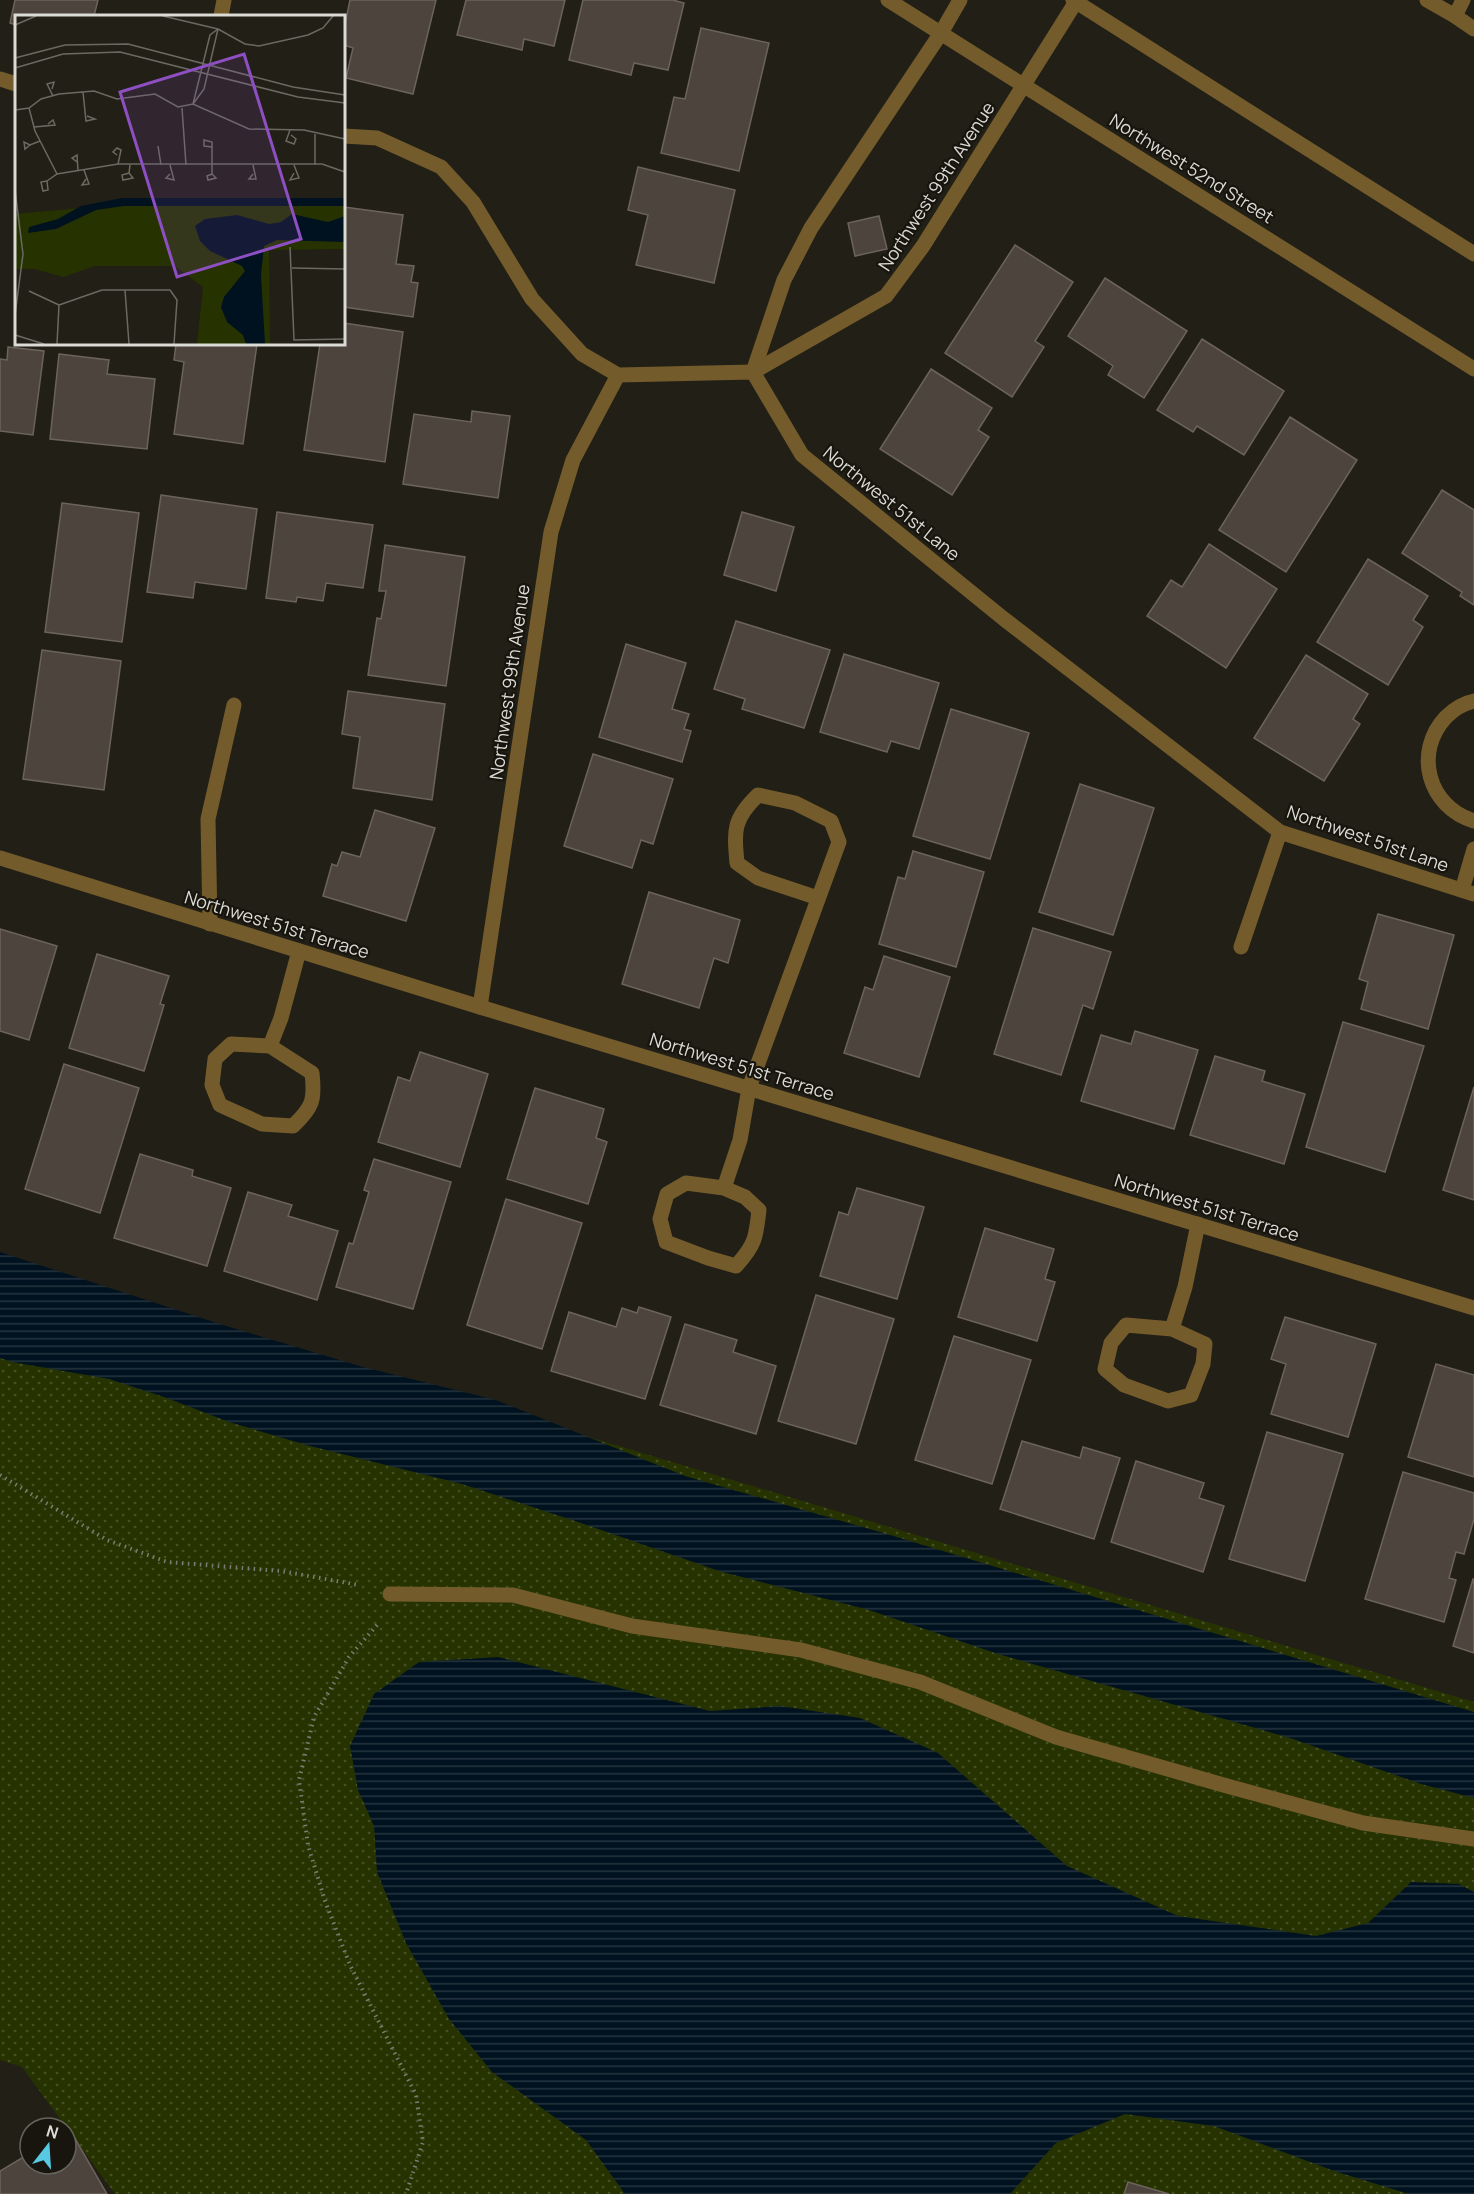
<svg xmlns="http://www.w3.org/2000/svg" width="1474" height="2194" font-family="Manrope,sans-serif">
<defs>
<pattern id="grass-dots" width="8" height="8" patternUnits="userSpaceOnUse" patternTransform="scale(1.5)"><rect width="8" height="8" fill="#263300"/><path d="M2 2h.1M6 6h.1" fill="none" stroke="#455024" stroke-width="1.8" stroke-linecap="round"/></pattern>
<pattern id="water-rules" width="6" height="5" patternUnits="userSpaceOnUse" patternTransform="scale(1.5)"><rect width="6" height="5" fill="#00121f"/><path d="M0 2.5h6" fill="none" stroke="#25343f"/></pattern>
</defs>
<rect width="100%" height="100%" fill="#211f16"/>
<!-- grass -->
<path fill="url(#grass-dots)" d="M 0,1297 L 412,1384 L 1474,1702 L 1474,2194 L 115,2194 L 22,2067 L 0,2060 Z"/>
<!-- water -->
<g fill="url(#water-rules)">
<path d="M 0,1252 L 223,1325 L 363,1367 L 496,1400 L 685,1476 L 887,1534 L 1474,1712 L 1474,1798 L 1421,1784 L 1290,1738 L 998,1654 L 869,1610 L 719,1571 L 578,1522 L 462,1484 L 310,1446 L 229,1422 L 164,1397 L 109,1379 L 12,1362 L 0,1358 Z"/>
<path d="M 498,1657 L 710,1711 L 780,1706 L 860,1718 L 938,1753 L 1067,1866 L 1178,1916 L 1316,1936 L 1368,1923 L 1411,1882 L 1459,1884 L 1474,1892 L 1474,2194 L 1409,2194 L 1334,2171 L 1214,2126 L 1125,2114 L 1056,2143 L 1010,2194 L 625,2194 L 586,2140 L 492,2072 L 449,2019 L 406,1943 L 377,1872 L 374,1826 L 358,1790 L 350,1746 L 374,1694 L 419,1662 Z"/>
</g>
<!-- building -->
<g fill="#4c443d" stroke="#6c635b" stroke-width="1.5">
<path d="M 15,0 L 98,0 L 94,16 L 16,16 L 16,25 L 10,23 Z"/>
<path d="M 350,0 L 436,0 L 413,94 L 346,78 L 353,48 L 344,45 L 344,29 Z"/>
<path d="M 466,0 L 565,0 L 554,46 L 524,39 L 522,50 L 457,35 Z"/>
<path d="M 583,0 L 673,0 L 684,3 L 668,70 L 634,63 L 631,75 L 569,60 Z"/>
<path d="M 701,28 L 769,43 L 739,171 L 661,153 L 674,97 L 685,99 Z"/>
<path d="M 638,167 L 735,190 L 714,283 L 636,265 L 648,215 L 628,210 Z"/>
<path d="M 344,207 L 403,215 L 396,264 L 414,266 L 411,282 L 418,283 L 413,317 L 344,307 Z"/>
<path d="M 879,216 L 887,249 L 855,256 L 848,223 Z"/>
<path d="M 1015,245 L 1073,282 L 1035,341 L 1044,347 L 1012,397 L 945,353 Z"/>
<path d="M 1105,278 L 1187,331 L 1144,398 L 1108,375 L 1113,366 L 1068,336 Z"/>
<path d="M 344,323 L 403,332 L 385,462 L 304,450 L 320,344 L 344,344 Z"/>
<path d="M 1202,339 L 1284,391 L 1244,455 L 1197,426 L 1193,432 L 1157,410 Z"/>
<path d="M 176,344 L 257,344 L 243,444 L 174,434 L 184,362 L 174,360 Z"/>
<path d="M 8,347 L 44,351 L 33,435 L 0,431 L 0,359 L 7,360 Z"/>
<path d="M 59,354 L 109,360 L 107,374 L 155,379 L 147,449 L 50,439 Z"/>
<path d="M 931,369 L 992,408 L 978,430 L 989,437 L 952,495 L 880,449 Z"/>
<path d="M 472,411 L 510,416 L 498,498 L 403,484 L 414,414 L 471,422 Z"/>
<path d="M 1290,417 L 1357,460 L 1286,572 L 1219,530 Z"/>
<path d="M 1442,490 L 1474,510 L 1474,605 L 1460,596 L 1462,592 L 1402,553 Z"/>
<path d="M 161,495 L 257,509 L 246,589 L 195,582 L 193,598 L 147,592 Z"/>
<path d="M 62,503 L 139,513 L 122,642 L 45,632 Z"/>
<path d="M 277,512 L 373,525 L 363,588 L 326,583 L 323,601 L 297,597 L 296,602 L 266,598 Z"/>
<path d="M 742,512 L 794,527 L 776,591 L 724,575 Z"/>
<path d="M 1209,544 L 1277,589 L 1226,668 L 1147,616 L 1171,580 L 1182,587 Z"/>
<path d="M 385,545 L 465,557 L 446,686 L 368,675 L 377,618 L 381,619 L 386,591 L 379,591 Z"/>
<path d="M 1368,559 L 1428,596 L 1413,620 L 1423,627 L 1388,685 L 1317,642 Z"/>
<path d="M 736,621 L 830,650 L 804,728 L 742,709 L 745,699 L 714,689 Z"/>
<path d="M 626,644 L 686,663 L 672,709 L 689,714 L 684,729 L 691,731 L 682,762 L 599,737 Z"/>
<path d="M 42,650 L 121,661 L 104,790 L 23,779 Z"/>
<path d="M 844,654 L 939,683 L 919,749 L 891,741 L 887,752 L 820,732 Z"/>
<path d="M 1306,655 L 1368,694 L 1353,719 L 1360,724 L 1324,781 L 1254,738 Z"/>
<path d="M 348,691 L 445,704 L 432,800 L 353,788 L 360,737 L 342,734 Z"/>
<path d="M 951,709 L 1029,733 L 990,859 L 913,836 Z"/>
<path d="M 593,754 L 673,779 L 653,844 L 641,840 L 632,868 L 564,846 Z"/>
<path d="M 1080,784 L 1154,808 L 1113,935 L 1039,912 Z"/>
<path d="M 375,810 L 435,828 L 406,921 L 323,896 L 332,864 L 337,866 L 342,852 L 360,857 Z"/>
<path d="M 913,851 L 984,872 L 956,967 L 879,944 L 898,877 L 905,879 Z"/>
<path d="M 649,892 L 740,920 L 728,963 L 714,958 L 699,1008 L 622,984 Z"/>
<path d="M 1378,914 L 1454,935 L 1428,1029 L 1361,1009 L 1368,982 L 1359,979 Z"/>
<path d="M 1033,928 L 1111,952 L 1093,1009 L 1083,1005 L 1061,1075 L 994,1054 Z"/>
<path d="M 0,929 L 57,946 L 29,1040 L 0,1031 Z"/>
<path d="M 97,954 L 169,976 L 160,1004 L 164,1005 L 144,1071 L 69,1048 Z"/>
<path d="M 884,956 L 950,977 L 919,1077 L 844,1053 L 865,987 L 873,990 Z"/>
<path d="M 1343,1022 L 1424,1046 L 1385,1172 L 1306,1147 Z"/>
<path d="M 1135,1031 L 1198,1050 L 1174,1129 L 1081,1101 L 1101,1035 L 1131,1044 Z"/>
<path d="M 420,1052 L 488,1074 L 460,1167 L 378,1142 L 398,1077 L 410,1081 Z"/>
<path d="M 1215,1056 L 1265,1071 L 1262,1081 L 1305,1094 L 1284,1164 L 1190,1135 Z"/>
<path d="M 64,1064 L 139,1088 L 100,1213 L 25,1189 Z"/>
<path d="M 1474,1087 L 1474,1200 L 1443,1190 Z"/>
<path d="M 535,1088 L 604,1109 L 596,1138 L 607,1142 L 588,1204 L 507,1179 Z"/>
<path d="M 140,1154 L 193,1170 L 192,1176 L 231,1188 L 207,1266 L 114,1238 Z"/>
<path d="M 374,1159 L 451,1182 L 413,1309 L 336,1287 L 349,1243 L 353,1244 L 369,1192 L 364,1190 Z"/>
<path d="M 857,1188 L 924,1207 L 897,1299 L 820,1276 L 839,1212 L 848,1215 Z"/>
<path d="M 248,1192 L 292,1205 L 288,1216 L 338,1231 L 317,1300 L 224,1271 Z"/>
<path d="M 506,1199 L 582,1223 L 542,1349 L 467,1325 Z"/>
<path d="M 985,1228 L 1054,1249 L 1045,1279 L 1055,1282 L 1037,1341 L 958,1317 Z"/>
<path d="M 816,1295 L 894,1319 L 856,1444 L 778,1421 Z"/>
<path d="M 639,1307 L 671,1317 L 645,1399 L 551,1371 L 569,1312 L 616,1327 L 622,1308 L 637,1313 Z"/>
<path d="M 1285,1317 L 1376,1344 L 1348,1437 L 1271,1414 L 1286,1364 L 1271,1359 Z"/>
<path d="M 685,1324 L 737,1340 L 733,1352 L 776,1366 L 756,1434 L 660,1405 Z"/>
<path d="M 954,1336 L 1031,1360 L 992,1484 L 915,1460 Z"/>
<path d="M 1436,1364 L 1474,1375 L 1474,1477 L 1408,1457 Z"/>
<path d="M 1267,1432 L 1343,1454 L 1305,1581 L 1229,1559 Z"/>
<path d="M 1022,1441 L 1080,1458 L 1083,1447 L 1120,1458 L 1094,1539 L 1000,1509 Z"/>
<path d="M 1136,1461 L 1204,1483 L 1199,1498 L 1224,1506 L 1203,1572 L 1111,1542 Z"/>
<path d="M 1403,1472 L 1474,1493 L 1474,1519 L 1464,1554 L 1456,1552 L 1449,1578 L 1456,1580 L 1444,1622 L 1365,1599 Z"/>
<path d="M 1473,1579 L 1474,1579 L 1474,1653 L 1453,1646 Z"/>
<path d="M 70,2130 L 107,2194 L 0,2194 L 0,2171 L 30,2153 L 30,2164 L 66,2164 L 66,2133 Z"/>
<path d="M 1128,2182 L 1169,2194 L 1124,2194 Z"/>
</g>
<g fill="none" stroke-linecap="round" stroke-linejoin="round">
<!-- path -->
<g stroke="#7d7c74" stroke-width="4" stroke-dasharray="1.5 4.5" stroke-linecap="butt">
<path d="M 0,1475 L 107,1540 L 167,1562 L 281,1571 L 359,1585"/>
<path d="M 377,1625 L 349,1657 L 314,1717 L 299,1780 L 308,1845 L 325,1901 L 350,1965 L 416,2095 L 423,2142 L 406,2194"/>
</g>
<!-- minor -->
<g stroke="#745b2b" stroke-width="15">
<path d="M 888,0 L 1474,369"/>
<path d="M 1073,0 L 1474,254"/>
<path d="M 1427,0 L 1455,16 L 1463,0"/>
<path d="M 221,16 L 224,0"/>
<path d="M 1455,16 L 1474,29"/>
<path d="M 0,79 L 16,84"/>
<path d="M 344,136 L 377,138 L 441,167 L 473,202 L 532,299 L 582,354 L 618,375 L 753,372 L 802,455 L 1004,619 L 1280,832 L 1474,894"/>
<path d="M 753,372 L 886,296 L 923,246 L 1077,0"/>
<path d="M 753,372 L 784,280 L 811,228 L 941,33 L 960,0"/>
<path d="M 1474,701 C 1464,703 1453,710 1446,717 C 1413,752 1428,807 1474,821"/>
<path d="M 0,858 L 480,1007 L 1474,1308"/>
<path d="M 1462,890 L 1474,849"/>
<path d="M 210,924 L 208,819 L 234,705"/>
<path d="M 1241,947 L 1280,832"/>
<path d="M 480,1007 L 551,532 L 573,460 L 618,375"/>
<path d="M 270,1046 L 231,1044 L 215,1059 L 212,1085 L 220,1105 L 262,1124 L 293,1126 C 313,1107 315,1100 312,1073 L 270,1046 L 281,1018 L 299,951"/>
<path d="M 724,1188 L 686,1183 L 667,1194 L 660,1219 L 666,1242 L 708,1258 L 736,1266 C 755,1245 756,1238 759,1210 L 745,1197 L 724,1188 L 740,1140 L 749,1088 L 839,842 L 831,821 L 795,803 L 758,795 C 733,819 734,830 737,863 L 758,878 L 818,898"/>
<path d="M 1172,1329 L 1126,1325 L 1111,1343 L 1105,1369 L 1124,1385 L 1168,1401 L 1191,1395 L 1203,1364 L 1205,1344 L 1172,1329 L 1185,1287 L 1198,1224"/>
<path d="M 390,1594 L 513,1595 L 632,1626 L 801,1650 L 920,1682 L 1056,1737 L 1227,1786 L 1363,1823 L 1474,1839"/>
</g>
</g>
<g text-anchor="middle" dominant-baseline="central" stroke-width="4.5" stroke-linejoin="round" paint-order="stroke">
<!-- street labels -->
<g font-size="18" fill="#dbdad4" stroke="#17150d">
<text transform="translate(1192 168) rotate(32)">Northwest 52nd Street</text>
<text transform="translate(936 186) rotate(-57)">Northwest 99th Avenue</text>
<text transform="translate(892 503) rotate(39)">Northwest 51st Lane</text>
<text transform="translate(509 682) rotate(-82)">Northwest 99th Avenue</text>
<text transform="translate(1368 838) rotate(19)">Northwest 51st Lane</text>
<text transform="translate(277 924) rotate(17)">Northwest 51st Terrace</text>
<text transform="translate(742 1066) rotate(17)">Northwest 51st Terrace</text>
<text transform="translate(1207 1207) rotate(17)">Northwest 51st Terrace</text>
</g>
</g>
<!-- overview -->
<g transform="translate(15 15)">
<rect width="330" height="330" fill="#211f16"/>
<path d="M 175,183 L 330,183 L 330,234 L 254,235 L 255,329 L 182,329 L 188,272 L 160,251 L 80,251 L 48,262 L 20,254 L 0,254 L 0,199 Z" fill="#263300"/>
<path d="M 107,183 L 330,183 L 330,191 L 109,191 L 81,195 L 41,214 L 13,218 L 14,212 L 43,204 L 66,191 ZM 277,199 L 313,207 L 330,201 L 330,227 L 262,225 L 249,231 L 246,260 L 250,329 L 231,329 L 228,320 L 212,307 L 206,292 L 209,282 L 230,256 L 227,251 L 195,236 L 185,226 L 180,211 L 190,204 L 222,200 L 254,209 L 266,207 Z" fill="#00121f"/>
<path fill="none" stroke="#6b6a62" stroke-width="1.5" d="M 148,1 L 203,14 L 230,29 L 244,31 L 293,20 L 308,13 L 318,1M 0,10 L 21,1M 0,43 L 50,30 L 113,29 L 278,72 L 330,80M 0,53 L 48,39 L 105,37 L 283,82 L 330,88M 37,74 L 39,67 L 32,69 L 38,81M 68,77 L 71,106 L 80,104 L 72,101M 178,89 L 195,20 L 203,14M 178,89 L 189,74 L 203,14M 14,93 L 20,116 L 42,159M 167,93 L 171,150M 0,95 L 14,93 L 26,84 L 44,79 L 79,76 L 102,84 L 140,79 L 163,92 L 178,89 L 234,114 L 289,115 L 330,124M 19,112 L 40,110 L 38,105 L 33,109M 275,115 L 271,126 L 279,129 L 281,124 L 276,120M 15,130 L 10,134 L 9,127 L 15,130 L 25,126M 143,131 L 146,150M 102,140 L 98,137 L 102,133 L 106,135 L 103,149M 62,147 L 57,143 L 62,140 L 63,156M 155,150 L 159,165 L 151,163 L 155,159M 238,150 L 241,164 L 234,164 L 238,159M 279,150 L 284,163 L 275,165 L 279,158M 300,150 L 300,119M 69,155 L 74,169 L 67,170 L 71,164M 114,158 L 107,160 L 108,165 L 118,163 L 114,158 L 115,150M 197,159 L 192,161 L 193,165 L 201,163 L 197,159 L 197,127 L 189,125 L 189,131 L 197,132M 32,166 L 26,167 L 28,176 L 33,175 L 32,166 L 42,159 L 103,149 L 307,149 L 330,157M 0,175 L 8,239 L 0,300M 275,232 L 279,325 L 330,324M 277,253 L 330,254M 110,275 L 114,329M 14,276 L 44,290M 44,290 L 87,275 L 155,275 L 162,285 L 159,329M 0,320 L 29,329M 42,329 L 44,290"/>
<path fill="#8e4fc3" fill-opacity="0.15" stroke="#8e4fc3" stroke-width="3" d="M 229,39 L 286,224 L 162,262 L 105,77 Z"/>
<rect width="330" height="330" fill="none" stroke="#dbdad4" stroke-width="3"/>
</g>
<!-- north arrow -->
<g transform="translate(48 2146) rotate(17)"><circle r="28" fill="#17150d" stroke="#65645d" stroke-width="1.5"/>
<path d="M0-4.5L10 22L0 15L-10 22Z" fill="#57c9e2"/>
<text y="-9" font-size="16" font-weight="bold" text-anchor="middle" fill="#dbdad4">N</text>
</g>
</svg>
